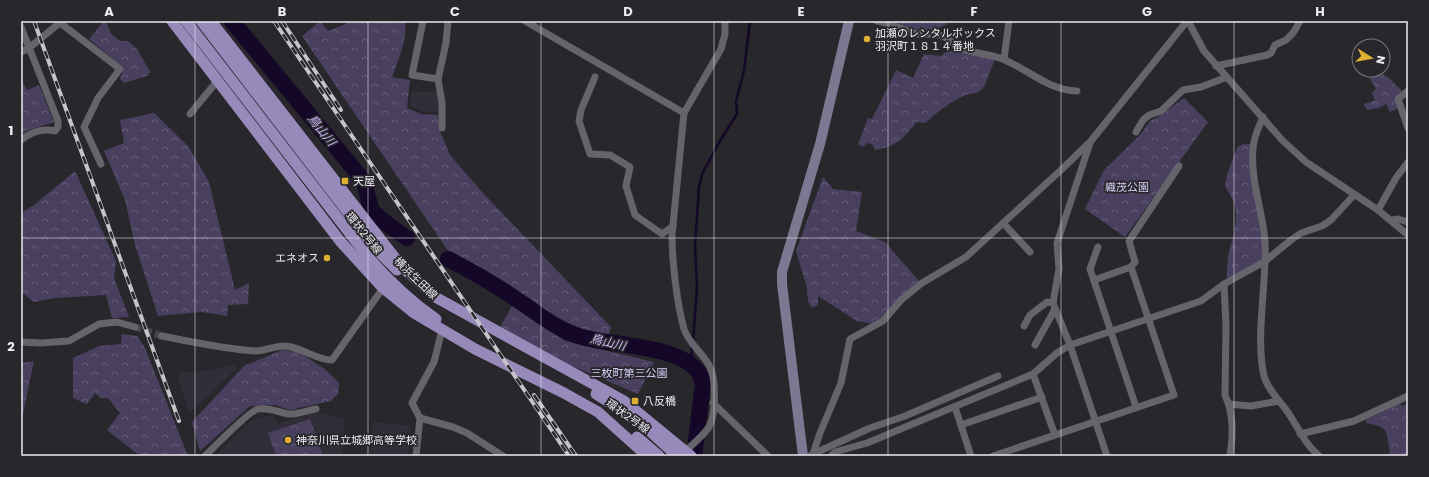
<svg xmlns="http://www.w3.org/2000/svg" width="1429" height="477" font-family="Poppins,'Noto Sans JP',sans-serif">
<defs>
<pattern id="forest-crowns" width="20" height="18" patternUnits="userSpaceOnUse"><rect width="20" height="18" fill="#494060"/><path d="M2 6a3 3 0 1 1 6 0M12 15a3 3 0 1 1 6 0" fill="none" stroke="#645c77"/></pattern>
</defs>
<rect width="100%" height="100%" fill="#28272c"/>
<!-- built -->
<g fill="#312e39">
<path d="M 412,92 L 437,92 L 440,112 L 424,112 L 410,106 Z"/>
<path d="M 235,364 L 236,369 L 195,408 L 189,411 L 177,373 L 214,370 Z"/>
<path d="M 317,412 L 345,419 L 342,456 L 215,456 L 252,420 L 273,415 L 278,424 Z"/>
<path d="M 373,422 L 411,426 L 408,456 L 369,456 Z"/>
</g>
<!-- forest -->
<g fill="url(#forest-crowns)">
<path d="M 104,21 L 106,21 L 111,34 L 120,41 L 128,41 L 137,49 L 150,72 L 147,76 L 124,83 L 120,79 L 124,68 L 89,39 Z"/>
<path d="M 320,21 L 328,31 L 353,21 L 405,21 C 407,41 399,58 392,77 L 410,80 L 407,108 L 421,114 L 438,115 L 439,129 L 450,155 L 482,192 L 611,327 L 608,337 L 573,330 L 542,315 L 513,291 L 455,261 L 302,36 Z"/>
<path d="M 892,21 L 947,21 L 947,24 C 926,35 913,29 892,21 Z"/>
<path d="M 947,51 L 958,51 L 995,59 L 984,87 L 977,93 C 958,94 939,111 925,123 L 917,122 C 902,139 898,146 875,150 L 872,144 L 868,143 L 862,147 L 858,144 L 868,118 L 872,119 L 896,70 L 913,78 L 924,54 L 941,56 Z"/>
<path d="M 1374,70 L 1389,78 L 1402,91 L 1395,98 L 1398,108 L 1390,112 L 1386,104 L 1379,108 L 1367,110 L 1364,104 L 1375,100 L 1372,93 L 1376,89 L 1369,77 Z"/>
<path d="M 21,79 L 27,90 L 39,85 L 54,122 L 26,131 L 21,135 Z"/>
<path d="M 1184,98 L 1208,122 L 1125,237 L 1085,209 L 1104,170 L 1140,135 L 1151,120 L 1158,117 Z"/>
<path d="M 154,113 L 188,146 L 209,182 L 235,290 L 249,283 L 248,304 L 228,305 L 227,316 L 202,312 L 158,316 L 135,245 L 125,200 L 104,151 L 124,143 L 120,120 Z"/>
<path d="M 1245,144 L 1251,144 L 1263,243 L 1261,261 L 1227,280 C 1227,270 1227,261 1229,252 C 1235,227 1243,210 1225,187 L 1227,174 L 1238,146 Z"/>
<path d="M 75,171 L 116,261 L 114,278 L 129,317 L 112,318 L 106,295 L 55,298 L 34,302 L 21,292 L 21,213 L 34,205 Z"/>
<path d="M 823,177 L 833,189 L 862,192 L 856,231 L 885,242 L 919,281 L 874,324 L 857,321 L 818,296 L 818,305 L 812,308 L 808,301 L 807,288 L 796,251 Z"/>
<path d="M 512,306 L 565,341 L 654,362 L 638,394 L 567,364 L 498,331 Z"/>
<path d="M 122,334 L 137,336 L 145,348 L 188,456 L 140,456 L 107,430 L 120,413 L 108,398 L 101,398 L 95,393 L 87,404 L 73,398 L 73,358 L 99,346 L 121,344 Z"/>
<path d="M 282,350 L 299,352 L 326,370 L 339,383 L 338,394 L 331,401 L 289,410 L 276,405 L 250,406 L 200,451 L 192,422 L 244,366 Z"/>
<path d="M 34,361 L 21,424 L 21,363 Z"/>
<path d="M 1408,403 L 1408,456 L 1386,456 L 1390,453 C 1386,431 1390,427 1366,423 L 1366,420 L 1399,404 L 1402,406 Z"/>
<path d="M 310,419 L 323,456 L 276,456 L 268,433 Z"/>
</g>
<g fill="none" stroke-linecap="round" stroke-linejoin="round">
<!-- stream -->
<g stroke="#140727" stroke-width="2.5">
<path d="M 693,341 L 697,288 L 695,246 L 699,187 L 702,174 L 721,139 L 737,114 L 736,101 L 744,71 L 750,21"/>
<path d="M 691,365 L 692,348"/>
</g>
<!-- river -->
<g stroke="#140727" stroke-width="16">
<path d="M 232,21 L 363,180 L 372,211 L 391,227 L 407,238"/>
<path d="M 448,259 C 472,271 496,285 519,301 C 539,314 557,330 582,337 C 612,346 681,345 699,373 C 701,376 702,381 703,384 L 694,456"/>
</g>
<!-- street-tunnel -->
<path stroke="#464549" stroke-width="7" stroke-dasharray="7 3.5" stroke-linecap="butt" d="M 135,327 L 162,336"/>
<!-- street -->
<g stroke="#65646a" stroke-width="7">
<path d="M 423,21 L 412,75 L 438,79"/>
<path d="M 525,21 L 684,113"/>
<path d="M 877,21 C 892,23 904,31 918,34 C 926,35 936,33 943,36 C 951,40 955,47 966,50 C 978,54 995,55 1005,60 C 1030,71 1049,90 1077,91"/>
<path d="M 1188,21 L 1204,51 L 1282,140 L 1306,162 L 1378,210 L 1408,235"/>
<path d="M 59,22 L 120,69 L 98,98 L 84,127 L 101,164"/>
<path d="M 21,27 L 58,121 L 58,127 L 55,131 C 43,128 31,132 21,140"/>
<path d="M 21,52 L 29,48 L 62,21"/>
<path d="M 1004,59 L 1009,21"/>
<path d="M 1216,66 L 1267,55 L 1271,53 L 1275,45 L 1286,40 L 1293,33 L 1300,21"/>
<path d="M 595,77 L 581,110 L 579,121 L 590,154 L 610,155 L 630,167 L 626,186 L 635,215 L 662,234 L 673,226"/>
<path d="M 1408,91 L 1398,99 L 1408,128"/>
<path d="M 190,114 L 218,80"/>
<path d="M 1263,117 C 1259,127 1253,138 1253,149 C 1250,180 1263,211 1265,242 C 1267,284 1255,336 1264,376 C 1268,391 1281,401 1289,414 C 1299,429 1305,444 1319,456"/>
<path d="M 442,128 L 442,103 L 438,79 L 446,43 L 448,21"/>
<path d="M 1136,132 L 1143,120 L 1149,115 L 1161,111 L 1183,90 L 1201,87 L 1227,77"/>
<path d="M 1090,143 L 1057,243 L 1059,269 L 1053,303 L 1070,345 L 1107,456"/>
<path d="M 1378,210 L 1396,178 L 1408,162"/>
<path d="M 1392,220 L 1398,219 L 1408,222"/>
<path d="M 1003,223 L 1030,252"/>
<path d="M 1098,247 L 1090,269 L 1136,407"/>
<path d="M 1131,267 L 1135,262 L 1129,241 L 1179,166"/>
<path d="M 1224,284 L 1226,325 L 1225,395 C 1234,415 1233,434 1230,456"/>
<path d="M 1024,326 L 1030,315 L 1047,302 L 1053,303"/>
<path d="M 442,330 L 434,362 L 412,403 L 420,418 L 453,427 L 467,433 L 503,456"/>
<path d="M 162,336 C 193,342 224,349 256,351 C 266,351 276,345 286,346 C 303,348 316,360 332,360 L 383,288"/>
<path d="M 21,342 L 41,343 L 69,341 L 99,324 L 117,322 L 135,327"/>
<path d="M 1035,345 L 1055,309"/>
<path d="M 1033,374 L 1055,435"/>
<path d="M 713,403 L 768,456"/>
<path d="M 1229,404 L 1251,406 L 1279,401"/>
<path d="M 955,407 L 971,456"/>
<path d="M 961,425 L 1042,397"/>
<path d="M 1300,434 L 1354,421 L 1408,396"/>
<path d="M 683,453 C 691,446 703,436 709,427 C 716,415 716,379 710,367 C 703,353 689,344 684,329 C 677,304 672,261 672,235 L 684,113 L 721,49 L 725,34 L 725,21"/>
<path d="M 813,454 L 870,428 L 905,416 L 998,376"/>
<path d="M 205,456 C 212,449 251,410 258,409 C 269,407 278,412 288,414 C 296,415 308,410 316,409"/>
<path d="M 416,456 L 420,418"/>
<path d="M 810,456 L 813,454 L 820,433 L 841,383 L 850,339 L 883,321 L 902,299 L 922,283 L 966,257 L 1061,170 L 1091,141 L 1187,21"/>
<path d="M 831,456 L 835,452 L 867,443 L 1033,374 L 1057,353 L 1070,345 L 1201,301 L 1224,284 L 1264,262 L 1291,240 L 1301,233 L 1322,226 L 1331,220 L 1354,195"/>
<path d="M 993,456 L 1174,395 L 1131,267 L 1094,280"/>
</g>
<!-- secondary -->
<path stroke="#7e7792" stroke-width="10" d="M 803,456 L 782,284 L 782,272 L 820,144 L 849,21"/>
<!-- primary -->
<g stroke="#9789b9" stroke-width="11">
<path d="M 172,21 L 340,241 L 383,288 L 414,313 L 475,349 L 564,393 L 598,412 L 647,456"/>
<path d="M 186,21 L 368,257 C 388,280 410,301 436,319"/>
<path d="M 201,21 L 376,249 L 397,270"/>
<path d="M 211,21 L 402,267 L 437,298 L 624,401 L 691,456"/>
<path d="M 596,394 L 641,423 L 677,456"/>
<path d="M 637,437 L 659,456"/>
</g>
<defs>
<g id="rail">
<path d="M 34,21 L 179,421"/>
<path d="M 274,21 L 569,456"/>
<path d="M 282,21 L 341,110"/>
<path d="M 534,395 L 576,456"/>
</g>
</defs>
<!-- rail casing -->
<use href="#rail" stroke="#c5c4c9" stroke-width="4"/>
<!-- rail -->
<use href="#rail" stroke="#28272c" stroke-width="2.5" stroke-dasharray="8" stroke-linecap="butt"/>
</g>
<!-- grid -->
<path fill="none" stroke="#edecf0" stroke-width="1" stroke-opacity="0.55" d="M 195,21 L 195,456M 368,21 L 368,456M 541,21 L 541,456M 714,21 L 714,456M 888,21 L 888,456M 1061,21 L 1061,456M 1234,21 L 1234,456M 21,238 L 1408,238"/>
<!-- markers -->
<g fill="#dfb133" stroke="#28272c" stroke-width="1.5">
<circle cx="867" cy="39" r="4"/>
<rect x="341" y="177" width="8" height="8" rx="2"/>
<circle cx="327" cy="258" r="4"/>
<rect x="631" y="397" width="8" height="8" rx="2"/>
<circle cx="288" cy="440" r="4"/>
</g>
<g text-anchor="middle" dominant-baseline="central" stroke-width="3.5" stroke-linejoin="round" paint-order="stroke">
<!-- poi labels -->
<g font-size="11" fill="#edecf0" stroke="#28272c" text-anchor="start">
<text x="875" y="33">加瀬のレンタルボックス<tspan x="875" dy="13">羽沢町１８１４番地</tspan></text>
<text x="353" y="181">天屋</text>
<text x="319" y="258" text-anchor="end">エネオス</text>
<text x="643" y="401">八反橋</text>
<text x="296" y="440">神奈川県立城郷高等学校</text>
</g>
<!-- park labels -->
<g font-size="11" fill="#d9cef6" stroke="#28272c">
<text x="1127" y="187">織茂公園</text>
<text x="629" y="373">三枚町第三公園</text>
</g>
<!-- street labels -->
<g font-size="11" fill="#edecf0" stroke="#28272c">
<text transform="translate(364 233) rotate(51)">環状2号線</text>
<text transform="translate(416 278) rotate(44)">横浜生田線</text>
<text transform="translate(628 416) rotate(35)">環状2号線</text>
</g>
<!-- water labels -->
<g font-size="12" font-style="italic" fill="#cdbafc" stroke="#28272c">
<text transform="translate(322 130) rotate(51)">鳥山川</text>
<text transform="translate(608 342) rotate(13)">鳥山川</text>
</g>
</g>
<!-- border -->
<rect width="1429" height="477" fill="none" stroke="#28272c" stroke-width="44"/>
<!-- north arrow -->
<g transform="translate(1371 58) rotate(101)"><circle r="19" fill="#28272c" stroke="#77767a"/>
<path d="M0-3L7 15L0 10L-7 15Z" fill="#dfb133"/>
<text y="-6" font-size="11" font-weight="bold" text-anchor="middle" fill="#edecf0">N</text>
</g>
<rect x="22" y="22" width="1385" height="433" fill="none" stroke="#edecf0" stroke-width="1.5"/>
<g font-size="13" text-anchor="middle" font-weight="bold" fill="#edecf0">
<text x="109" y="16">A</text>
<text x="282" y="16">B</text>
<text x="455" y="16">C</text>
<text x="628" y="16">D</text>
<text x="801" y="16">E</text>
<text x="974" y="16">F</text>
<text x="1147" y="16">G</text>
<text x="1320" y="16">H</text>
<text x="11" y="135">1</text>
<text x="11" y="351">2</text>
</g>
</svg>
